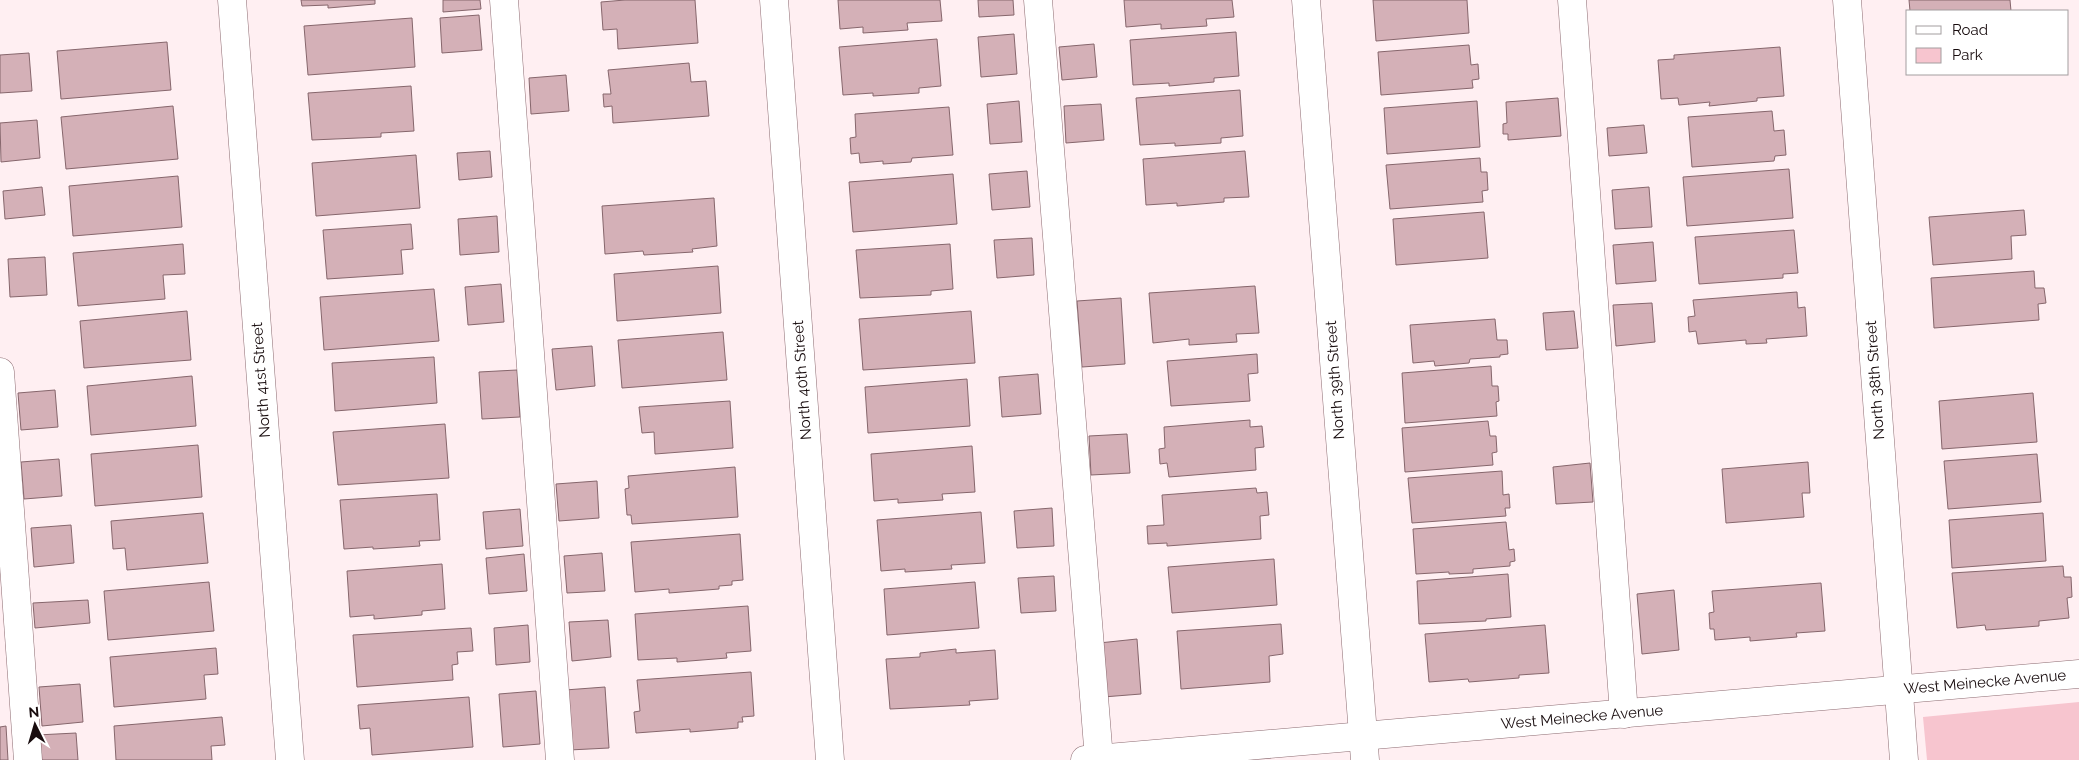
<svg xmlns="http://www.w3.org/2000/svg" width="2079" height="760" font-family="Raleway,sans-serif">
<rect width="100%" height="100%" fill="#ffeff2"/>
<!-- green -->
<path fill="#f7c5cf" d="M 2079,702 L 2079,760 L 1927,760 L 1923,717 Z"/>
<!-- building -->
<g fill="#d4b0b7" stroke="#86666c">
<path d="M 301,0 L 375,0 L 375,4 L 328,8 L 328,5 L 302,6 Z"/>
<path d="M 443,0 L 480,0 L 481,9 L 443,12 Z"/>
<path d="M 625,0 L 695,0 L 698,43 L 618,49 L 617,29 L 603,30 L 601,2 Z"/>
<path d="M 838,0 L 940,0 L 942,21 L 907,23 L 908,30 L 863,33 L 863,27 L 840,29 Z"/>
<path d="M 978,0 L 1013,0 L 1014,15 L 979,17 Z"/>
<path d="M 1124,0 L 1232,0 L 1234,17 L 1206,19 L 1207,26 L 1161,29 L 1161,24 L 1126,27 Z"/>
<path d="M 1373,0 L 1467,0 L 1469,33 L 1376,41 Z"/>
<path d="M 1909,0 L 2010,0 L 2011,11 L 1910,11 Z"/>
<path d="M 479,15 L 482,50 L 442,53 L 440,18 Z"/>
<path d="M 412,18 L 415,67 L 308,75 L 304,26 Z"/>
<path d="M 1236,32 L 1239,76 L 1214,78 L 1214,82 L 1169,86 L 1169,83 L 1133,85 L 1130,40 Z"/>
<path d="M 1014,34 L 1017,74 L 981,77 L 978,37 Z"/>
<path d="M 937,39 L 941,86 L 919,88 L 919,93 L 873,96 L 873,93 L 843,95 L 839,47 Z"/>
<path d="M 167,42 L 171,90 L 61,99 L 57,51 Z"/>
<path d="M 1094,44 L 1097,77 L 1062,80 L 1059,47 Z"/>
<path d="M 1469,45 L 1471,65 L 1478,64 L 1479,79 L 1472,80 L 1473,88 L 1381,95 L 1378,52 Z"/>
<path d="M 1780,47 L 1784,96 L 1757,98 L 1757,101 L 1709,106 L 1710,102 L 1679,105 L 1678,98 L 1661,99 L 1658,60 L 1674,59 L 1674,55 Z"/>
<path d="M 29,53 L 32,91 L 0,93 L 0,55 Z"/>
<path d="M 689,63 L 691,82 L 706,81 L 709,116 L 613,123 L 612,106 L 604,107 L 603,94 L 611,94 L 608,70 Z"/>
<path d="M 566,75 L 569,111 L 531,114 L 529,78 Z"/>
<path d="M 411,86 L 414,131 L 381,133 L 381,137 L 312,140 L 308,93 Z"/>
<path d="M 1240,90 L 1243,136 L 1221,138 L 1221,143 L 1175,146 L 1175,143 L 1140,145 L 1136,98 Z"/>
<path d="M 1558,98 L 1561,136 L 1508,140 L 1508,134 L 1503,134 L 1503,124 L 1507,123 L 1506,102 Z"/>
<path d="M 1019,101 L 1022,142 L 990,144 L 987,104 Z"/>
<path d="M 1477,101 L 1480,147 L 1387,154 L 1384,108 Z"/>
<path d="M 1101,104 L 1104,140 L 1066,143 L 1064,106 Z"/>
<path d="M 173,106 L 178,159 L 66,169 L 61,117 Z"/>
<path d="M 949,107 L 953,155 L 912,158 L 911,162 L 883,164 L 883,161 L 860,163 L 859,153 L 851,154 L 850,138 L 856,137 L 855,114 Z"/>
<path d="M 1772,111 L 1774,131 L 1784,130 L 1786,155 L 1775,156 L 1774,161 L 1692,167 L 1688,117 Z"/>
<path d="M 37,120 L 40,158 L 1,162 L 0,123 Z"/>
<path d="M 1644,125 L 1647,153 L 1609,156 L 1607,128 Z"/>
<path d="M 490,151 L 492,177 L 459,180 L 457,153 Z"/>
<path d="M 1245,151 L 1249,197 L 1224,198 L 1224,202 L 1177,206 L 1177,203 L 1146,205 L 1143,159 Z"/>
<path d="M 416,155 L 420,208 L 316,216 L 312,163 Z"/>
<path d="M 1480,158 L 1481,172 L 1487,172 L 1488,190 L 1482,191 L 1483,202 L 1390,209 L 1386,165 Z"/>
<path d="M 1789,169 L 1793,218 L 1687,226 L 1683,177 Z"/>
<path d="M 1027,171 L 1030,207 L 992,210 L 989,174 Z"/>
<path d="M 953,174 L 957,224 L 853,232 L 849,182 Z"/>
<path d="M 178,176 L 182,227 L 73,236 L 69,186 Z"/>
<path d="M 42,187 L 45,215 L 5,219 L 3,191 Z"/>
<path d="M 1649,187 L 1652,227 L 1615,229 L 1612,190 Z"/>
<path d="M 714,198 L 717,246 L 692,249 L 693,252 L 644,255 L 643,251 L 605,254 L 602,206 Z"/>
<path d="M 2024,210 L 2026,235 L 2011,236 L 2012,259 L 1933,265 L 1929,217 Z"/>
<path d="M 1484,212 L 1488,258 L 1396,265 L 1393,219 Z"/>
<path d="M 497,216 L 499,252 L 460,255 L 458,219 Z"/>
<path d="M 411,224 L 413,249 L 401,250 L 403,274 L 327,279 L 323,230 Z"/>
<path d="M 1794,230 L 1798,273 L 1783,274 L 1783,278 L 1699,284 L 1695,237 Z"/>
<path d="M 1032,238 L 1034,275 L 997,278 L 994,240 Z"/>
<path d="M 1653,242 L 1656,281 L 1616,284 L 1613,245 Z"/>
<path d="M 183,244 L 185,274 L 163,275 L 165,299 L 78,306 L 73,253 Z"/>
<path d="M 950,244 L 953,289 L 931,291 L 931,295 L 860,298 L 856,250 Z"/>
<path d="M 45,257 L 47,295 L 10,297 L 8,259 Z"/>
<path d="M 718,266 L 721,313 L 617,321 L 614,274 Z"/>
<path d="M 2034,271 L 2035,288 L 2044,288 L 2046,303 L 2038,304 L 2039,320 L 1934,328 L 1931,278 Z"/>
<path d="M 501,284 L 504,322 L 468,325 L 465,287 Z"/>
<path d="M 1255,286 L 1259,333 L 1236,334 L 1237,342 L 1189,345 L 1189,339 L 1153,343 L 1149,293 Z"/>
<path d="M 434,289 L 439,341 L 324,350 L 320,297 Z"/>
<path d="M 1797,292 L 1798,308 L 1805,307 L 1807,336 L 1766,339 L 1767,343 L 1746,344 L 1746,340 L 1698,344 L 1696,331 L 1689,332 L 1688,317 L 1695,316 L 1693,300 Z"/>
<path d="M 1121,298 L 1125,364 L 1082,367 L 1077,301 Z"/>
<path d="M 1652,303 L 1655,342 L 1616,346 L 1613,305 Z"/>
<path d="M 187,311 L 191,360 L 84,368 L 80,321 Z"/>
<path d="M 971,311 L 975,363 L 863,370 L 859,319 Z"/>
<path d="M 1574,311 L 1578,348 L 1546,350 L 1543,313 Z"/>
<path d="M 1495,319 L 1497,340 L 1507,340 L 1508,354 L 1500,355 L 1500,357 L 1470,359 L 1469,363 L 1435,366 L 1434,361 L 1413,363 L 1410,325 Z"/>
<path d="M 723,332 L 727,380 L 622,388 L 618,340 Z"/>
<path d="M 592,346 L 595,386 L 556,390 L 552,349 Z"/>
<path d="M 1257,354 L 1258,373 L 1248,374 L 1250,401 L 1171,406 L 1167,361 Z"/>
<path d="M 434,357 L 437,403 L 335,411 L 332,363 Z"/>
<path d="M 1491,366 L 1492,386 L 1498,386 L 1499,401 L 1496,402 L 1497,416 L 1405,423 L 1402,373 Z"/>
<path d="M 517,370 L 520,417 L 482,419 L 479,372 Z"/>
<path d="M 1038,374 L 1041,414 L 1002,417 L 999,377 Z"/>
<path d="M 192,376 L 196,426 L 91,435 L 87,386 Z"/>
<path d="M 967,379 L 970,426 L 868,433 L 865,387 Z"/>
<path d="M 55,390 L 58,427 L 21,430 L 18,393 Z"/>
<path d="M 2033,393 L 2037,442 L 1942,449 L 1939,401 Z"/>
<path d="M 730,401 L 733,448 L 655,454 L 654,432 L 642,433 L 639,407 Z"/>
<path d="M 1250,420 L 1250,427 L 1262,426 L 1264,447 L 1255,448 L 1256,470 L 1169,477 L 1167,463 L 1160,464 L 1159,449 L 1165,448 L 1164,427 Z"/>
<path d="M 1488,421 L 1490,436 L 1496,436 L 1497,452 L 1492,453 L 1493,465 L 1405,472 L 1402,428 Z"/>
<path d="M 445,424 L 449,478 L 338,485 L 333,432 Z"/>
<path d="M 1127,434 L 1130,473 L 1091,475 L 1089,436 Z"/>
<path d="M 198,445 L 202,497 L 95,506 L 91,454 Z"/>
<path d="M 972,446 L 975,492 L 942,494 L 943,500 L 898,503 L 898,499 L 874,501 L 871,454 Z"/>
<path d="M 2037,454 L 2041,502 L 1948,509 L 1944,461 Z"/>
<path d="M 59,459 L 62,496 L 24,499 L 21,462 Z"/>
<path d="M 1808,462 L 1810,493 L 1802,493 L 1804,517 L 1726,523 L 1722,469 Z"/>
<path d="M 1590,463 L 1593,502 L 1556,504 L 1553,467 Z"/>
<path d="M 735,467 L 738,517 L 632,524 L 631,515 L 627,515 L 625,489 L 629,488 L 628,476 Z"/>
<path d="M 1502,471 L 1503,495 L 1509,494 L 1510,508 L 1505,508 L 1506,516 L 1412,523 L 1408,478 Z"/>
<path d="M 597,481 L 599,518 L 559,521 L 556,484 Z"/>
<path d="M 1256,488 L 1257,493 L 1267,492 L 1269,515 L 1260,516 L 1261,539 L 1167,546 L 1167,543 L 1148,544 L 1147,526 L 1164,525 L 1162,495 Z"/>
<path d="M 437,494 L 440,540 L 419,541 L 420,546 L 373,549 L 373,547 L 344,549 L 340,500 Z"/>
<path d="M 1052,508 L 1054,546 L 1017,548 L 1014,511 Z"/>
<path d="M 520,509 L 523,546 L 486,549 L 483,512 Z"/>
<path d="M 981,512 L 985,563 L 951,565 L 952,569 L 905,572 L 905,569 L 881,571 L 877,520 Z"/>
<path d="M 203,513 L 208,563 L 127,570 L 125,548 L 113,549 L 111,521 Z"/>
<path d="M 2043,513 L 2046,561 L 1952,568 L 1949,520 Z"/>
<path d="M 1506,522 L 1509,550 L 1514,549 L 1515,561 L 1510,562 L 1510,566 L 1473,569 L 1473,573 L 1449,574 L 1449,572 L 1416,574 L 1413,529 Z"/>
<path d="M 71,525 L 74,563 L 34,567 L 31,528 Z"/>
<path d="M 740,534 L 743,580 L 732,581 L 732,585 L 719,586 L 719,589 L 669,593 L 669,589 L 635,592 L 631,542 Z"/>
<path d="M 602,553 L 605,591 L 567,593 L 564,556 Z"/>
<path d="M 524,554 L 527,591 L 489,594 L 486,558 Z"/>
<path d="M 1274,559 L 1277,605 L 1172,613 L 1168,567 Z"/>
<path d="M 442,564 L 445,609 L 422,611 L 422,615 L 374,619 L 374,615 L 350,617 L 347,571 Z"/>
<path d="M 2063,566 L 2064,577 L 2071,577 L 2072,597 L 2067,598 L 2069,618 L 2039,621 L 2039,626 L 1986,630 L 1985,625 L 1957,628 L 1952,573 Z"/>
<path d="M 1508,574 L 1511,617 L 1486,619 L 1486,621 L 1419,624 L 1417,581 Z"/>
<path d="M 1054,576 L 1056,611 L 1021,613 L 1018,578 Z"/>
<path d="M 209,582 L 214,631 L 108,640 L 104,591 Z"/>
<path d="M 975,582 L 979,628 L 887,635 L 884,589 Z"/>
<path d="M 1821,583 L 1825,631 L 1796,633 L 1797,637 L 1750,641 L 1750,637 L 1715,640 L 1714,629 L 1710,629 L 1709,613 L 1714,612 L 1712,591 Z"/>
<path d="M 1674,590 L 1679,650 L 1642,654 L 1637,594 Z"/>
<path d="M 88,600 L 90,623 L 35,628 L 33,603 Z"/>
<path d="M 748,606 L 751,651 L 726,653 L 727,658 L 677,662 L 677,658 L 638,660 L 635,614 Z"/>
<path d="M 608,620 L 611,657 L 572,661 L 569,622 Z"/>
<path d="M 1281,624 L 1283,654 L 1269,656 L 1270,682 L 1181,689 L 1177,631 Z"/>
<path d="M 528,625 L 530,662 L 496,665 L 494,628 Z"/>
<path d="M 1545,625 L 1549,673 L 1519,675 L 1519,678 L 1469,682 L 1468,679 L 1429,682 L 1425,634 Z"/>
<path d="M 471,628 L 473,651 L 457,652 L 458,664 L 452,665 L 453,680 L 357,687 L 353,635 Z"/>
<path d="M 1137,639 L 1141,694 L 1103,697 L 1099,643 Z"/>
<path d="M 216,648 L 218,674 L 204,675 L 206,699 L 114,707 L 110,657 Z"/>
<path d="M 956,649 L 956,653 L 995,650 L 998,699 L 969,701 L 970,705 L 890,709 L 886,659 L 920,657 L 920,653 Z"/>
<path d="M 751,672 L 754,716 L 742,717 L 743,722 L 738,722 L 738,728 L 690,732 L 690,729 L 636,733 L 634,712 L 640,711 L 637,680 Z"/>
<path d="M 80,684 L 83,722 L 42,726 L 39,687 Z"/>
<path d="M 605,687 L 609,748 L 569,750 L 565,690 Z"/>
<path d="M 536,691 L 540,744 L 503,747 L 499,694 Z"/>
<path d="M 469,697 L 473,747 L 372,755 L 370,728 L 360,729 L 358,705 Z"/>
<path d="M 222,717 L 225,745 L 211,746 L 212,760 L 116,760 L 114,726 Z"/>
<path d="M 6,726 L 8,760 L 0,760 L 0,727 Z"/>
<path d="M 76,733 L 78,760 L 39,760 L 37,735 Z"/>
</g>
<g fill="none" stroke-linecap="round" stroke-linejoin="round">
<defs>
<g id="minor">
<path d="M 232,0 L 290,760"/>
<path d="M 504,0 L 560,760"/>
<path d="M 774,0 L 830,760"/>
<path d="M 1038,0 L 1099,759"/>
<path d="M 1306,0 L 1365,760"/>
<path d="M 1572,0 L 1624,714"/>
<path d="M 1847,0 L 1904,760"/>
<path d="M 0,372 L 28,760"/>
<path d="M 1085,760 L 2079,674"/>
</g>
</defs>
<!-- minor casing -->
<use href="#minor" stroke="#8d6c72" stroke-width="29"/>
<!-- minor -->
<use href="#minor" stroke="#fff" stroke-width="28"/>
</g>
<g text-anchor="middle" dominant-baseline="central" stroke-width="4" stroke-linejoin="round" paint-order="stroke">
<!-- street labels -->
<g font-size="15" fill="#180c0e" stroke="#fff">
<text transform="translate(261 380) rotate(-94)">North 41st Street</text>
<text transform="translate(802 380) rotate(-94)">North 40th Street</text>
<text transform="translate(1335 380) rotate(-94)">North 39th Street</text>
<text transform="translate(1875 380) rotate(-94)">North 38th Street</text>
<text transform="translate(1985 682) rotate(-5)">West Meinecke Avenue</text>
<text transform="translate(1582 717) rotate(-5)">West Meinecke Avenue</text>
</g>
</g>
<!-- legend -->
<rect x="1906" y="10" width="162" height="65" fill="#ffffff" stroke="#a39e9f"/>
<rect x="1916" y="26" width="25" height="8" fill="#ffffff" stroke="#a39e9f"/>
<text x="1952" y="35" font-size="15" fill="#180c0e">Road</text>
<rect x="1916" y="48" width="25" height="15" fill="#f7c5cf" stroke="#a39e9f"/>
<text x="1952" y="60" font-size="15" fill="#180c0e">Park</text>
<!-- north arrow -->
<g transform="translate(35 725) rotate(355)" stroke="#ffffff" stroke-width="4" paint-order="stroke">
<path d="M0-4L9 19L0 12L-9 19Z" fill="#180c0e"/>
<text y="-8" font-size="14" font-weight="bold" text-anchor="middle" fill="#180c0e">N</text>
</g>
</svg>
